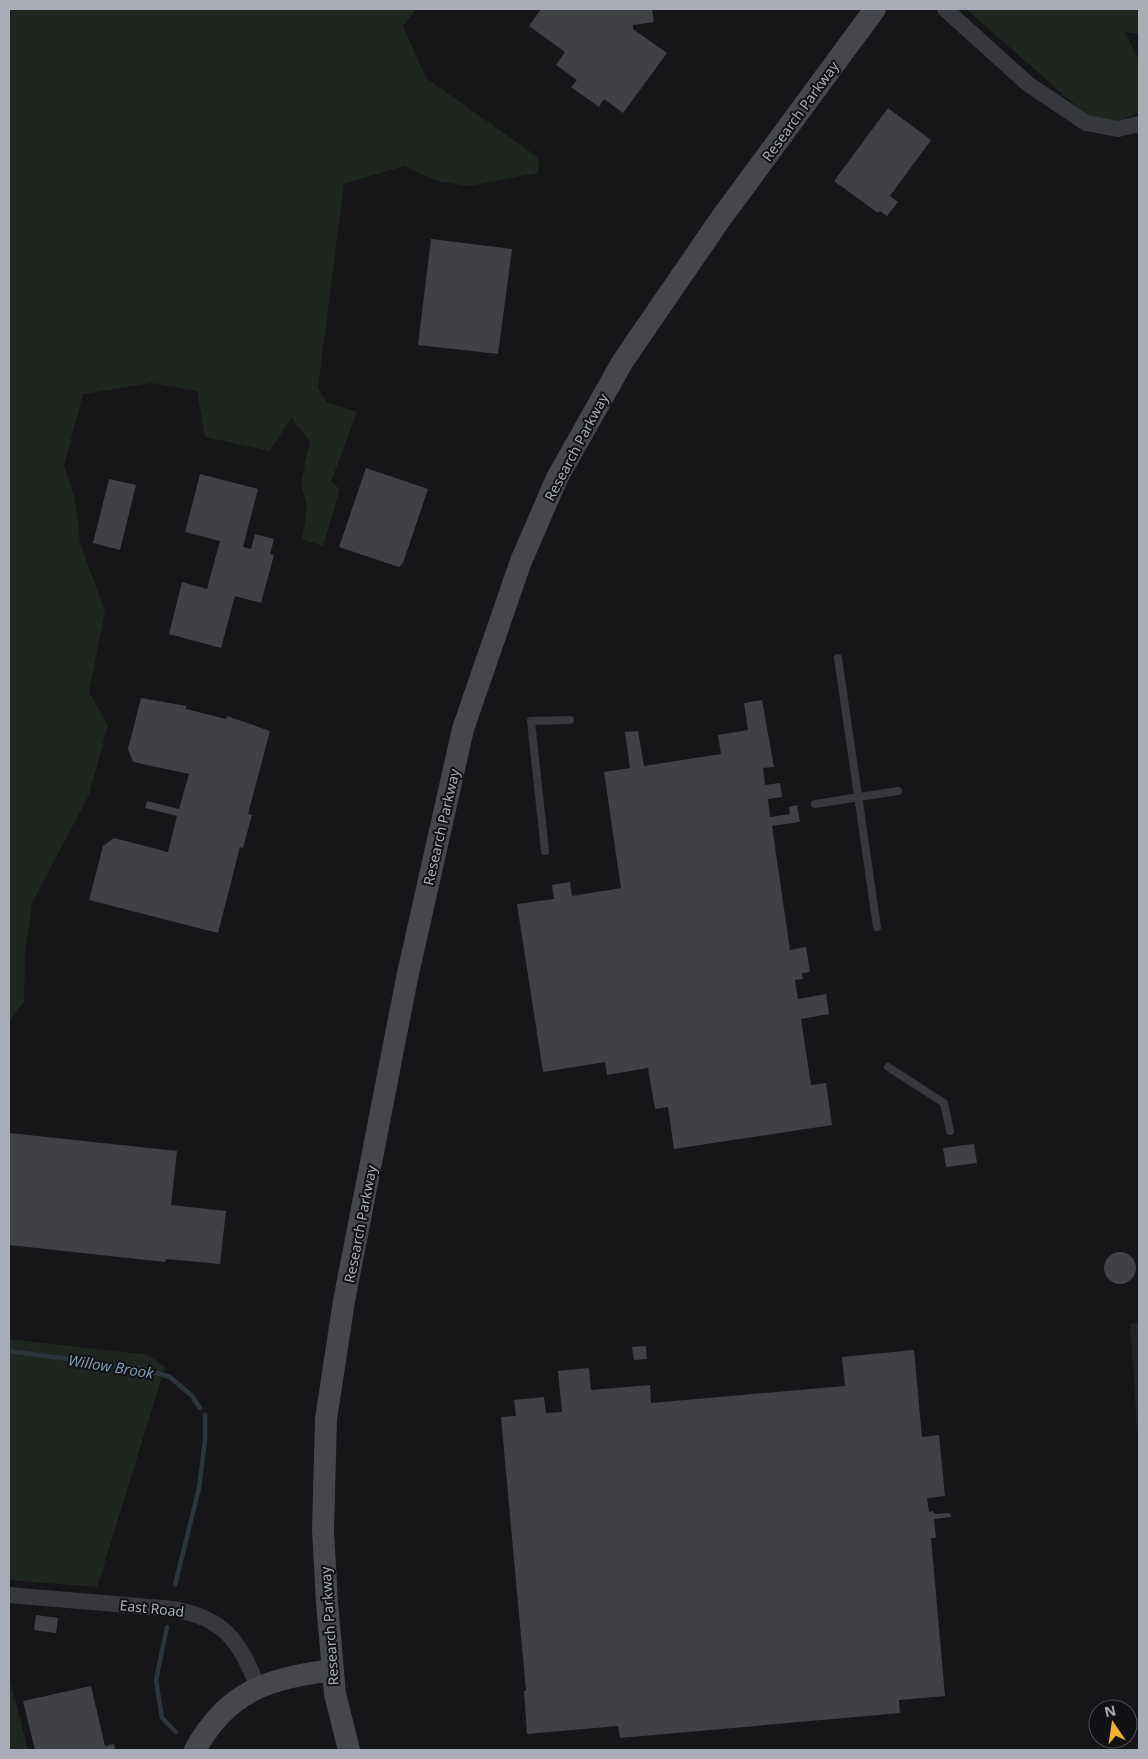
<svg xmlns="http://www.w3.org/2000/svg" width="1148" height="1759" font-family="'Noto Sans',sans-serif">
<rect width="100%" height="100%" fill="#161618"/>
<!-- built -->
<path fill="#222225" d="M 1139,1322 L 1139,1455 L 1130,1324 Z"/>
<!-- green -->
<g fill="#1e261f">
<path d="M 9,9 L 416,9 L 403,26 L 426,78 L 539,158 L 538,173 L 468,186 L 438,181 L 404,166 L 344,184 L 318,388 L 327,402 L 357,412 L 331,482 L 340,489 L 323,546 L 302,539 L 307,509 L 301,482 L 310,441 L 291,418 L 270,451 L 205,437 L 197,391 L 152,383 L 83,394 L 64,466 L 75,499 L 80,542 L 105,612 L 89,692 L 108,725 L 89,795 L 32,903 L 25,953 L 24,1002 L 9,1021 Z"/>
<path d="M 966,9 L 1139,9 L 1139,34 L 1125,32 L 1139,61 L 1139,112 L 1120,121 L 1090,118 Z"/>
<path d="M 9,1339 L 148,1355 L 165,1367 L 97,1587 L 9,1580 Z"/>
<path d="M 9,1677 L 28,1750 L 9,1750 Z"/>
</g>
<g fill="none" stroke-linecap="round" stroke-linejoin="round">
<!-- stream -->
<g stroke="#2c353c" stroke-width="4.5">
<path d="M 9,1351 L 144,1369 L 170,1377 L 192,1396 L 200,1408"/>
<path d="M 175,1585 L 199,1488 L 205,1441 L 205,1415"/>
<path d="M 167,1627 L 156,1680 L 162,1718 L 176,1732"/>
</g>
</g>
<!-- building -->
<g fill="#404145">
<path d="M 541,9 L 652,9 L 654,22 L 633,25 L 633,29 L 667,53 L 623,113 L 604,99 L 599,107 L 571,87 L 577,80 L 556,65 L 565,52 L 529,26 Z"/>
<path d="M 888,108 L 931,140 L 890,196 L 898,202 L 887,216 L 880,211 L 878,213 L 834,181 Z"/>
<path d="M 431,239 L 512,249 L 498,354 L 418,345 Z"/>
<path d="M 366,468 L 428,489 L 403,563 L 399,567 L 339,547 Z"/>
<path d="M 200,474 L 258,489 L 243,547 L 251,549 L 255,534 L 274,539 L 270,554 L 274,555 L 261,603 L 235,596 L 221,648 L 169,634 L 182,582 L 207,589 L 220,541 L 185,532 Z"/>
<path d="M 109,479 L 136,485 L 120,550 L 93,543 Z"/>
<path d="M 141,698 L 186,706 L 186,709 L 226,719 L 227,716 L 270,731 L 248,814 L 252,815 L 243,848 L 240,847 L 218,933 L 89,900 L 103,846 L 114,838 L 168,852 L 177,816 L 145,808 L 147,801 L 179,809 L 189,774 L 133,762 L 128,749 Z"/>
<path d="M 762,700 L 774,767 L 763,768 L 765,785 L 780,783 L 782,797 L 768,799 L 770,817 L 790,814 L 789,807 L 797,805 L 800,822 L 772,826 L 790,950 L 806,947 L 810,972 L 802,973 L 803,979 L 795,980 L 798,999 L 826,994 L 829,1014 L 801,1019 L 811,1085 L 826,1083 L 832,1125 L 674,1149 L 668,1107 L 655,1109 L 648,1068 L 607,1075 L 605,1062 L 543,1072 L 517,904 L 554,899 L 552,885 L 570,882 L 572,896 L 621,888 L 604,772 L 630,768 L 625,732 L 638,731 L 644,766 L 721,754 L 718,735 L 748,730 L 744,703 Z"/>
<path d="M 9,1133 L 177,1151 L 171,1205 L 226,1211 L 220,1264 L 166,1259 L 165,1262 L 9,1245 Z"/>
<path d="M 974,1144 L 977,1163 L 946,1167 L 943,1148 Z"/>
<circle cx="1120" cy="1268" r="16"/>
<path d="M 646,1346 L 647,1359 L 634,1360 L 632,1347 Z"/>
<path d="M 914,1350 L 922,1437 L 939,1435 L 945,1496 L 927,1498 L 929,1512 L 933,1511 L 934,1514 L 950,1513 L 951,1517 L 934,1519 L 936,1538 L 931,1538 L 945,1696 L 899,1700 L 900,1713 L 620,1738 L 618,1726 L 527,1734 L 524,1691 L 526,1691 L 501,1417 L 516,1416 L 514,1400 L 544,1397 L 546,1413 L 562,1412 L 558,1371 L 589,1368 L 591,1390 L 650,1385 L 651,1403 L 845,1386 L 842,1357 Z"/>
<path d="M 36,1615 L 58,1618 L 56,1633 L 34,1630 Z"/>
<path d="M 91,1686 L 105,1746 L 114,1744 L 115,1750 L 35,1750 L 23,1701 Z"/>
</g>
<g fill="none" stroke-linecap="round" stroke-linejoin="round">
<!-- service -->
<g stroke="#37383d" stroke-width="8">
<path d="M 838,658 L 877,927"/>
<path d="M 815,804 L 898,791"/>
<path d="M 545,851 L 531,721 L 570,720"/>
<path d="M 888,1067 L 944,1103 L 950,1131"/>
</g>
<!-- minor -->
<g stroke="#37383d" stroke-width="16">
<path d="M 945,9 L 1028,84 L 1086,123 L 1118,129 L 1139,124"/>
<path d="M 9,1595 L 173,1609 C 225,1618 239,1641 258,1687"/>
</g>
<!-- secondary -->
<g stroke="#45474d" stroke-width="22">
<path d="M 195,1750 C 228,1690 268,1679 332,1670"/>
<path d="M 349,1750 L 335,1694 L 327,1603 L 323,1530 L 326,1419 L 344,1301 L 407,978 L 463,729 L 521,561 L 557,478 L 623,361 L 719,221 L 875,9"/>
</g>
</g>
<g text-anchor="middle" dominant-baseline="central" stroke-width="4" stroke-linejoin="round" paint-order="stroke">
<!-- street labels -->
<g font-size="14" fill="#a8adb8" stroke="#111113">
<text transform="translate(800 111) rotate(-54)">Research Parkway</text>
<text transform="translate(576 447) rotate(-62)">Research Parkway</text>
<text transform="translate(441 827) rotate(-77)">Research Parkway</text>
<text transform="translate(360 1224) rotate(-79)">Research Parkway</text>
<text transform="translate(152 1608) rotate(6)">East Road</text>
<text transform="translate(329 1626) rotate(-94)">Research Parkway</text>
</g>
<!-- water labels -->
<g font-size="15" font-style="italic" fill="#7f9bb3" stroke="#111113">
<text transform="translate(111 1366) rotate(9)">Willow Brook</text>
</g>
</g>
<!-- border -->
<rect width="1148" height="1759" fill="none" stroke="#a8adb8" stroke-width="20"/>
<!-- north arrow -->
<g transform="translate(1113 1724) rotate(347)"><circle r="24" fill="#111113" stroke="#4d4f55"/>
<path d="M0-4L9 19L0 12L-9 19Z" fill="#f2b134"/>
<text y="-8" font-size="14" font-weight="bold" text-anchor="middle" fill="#a8adb8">N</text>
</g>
</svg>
